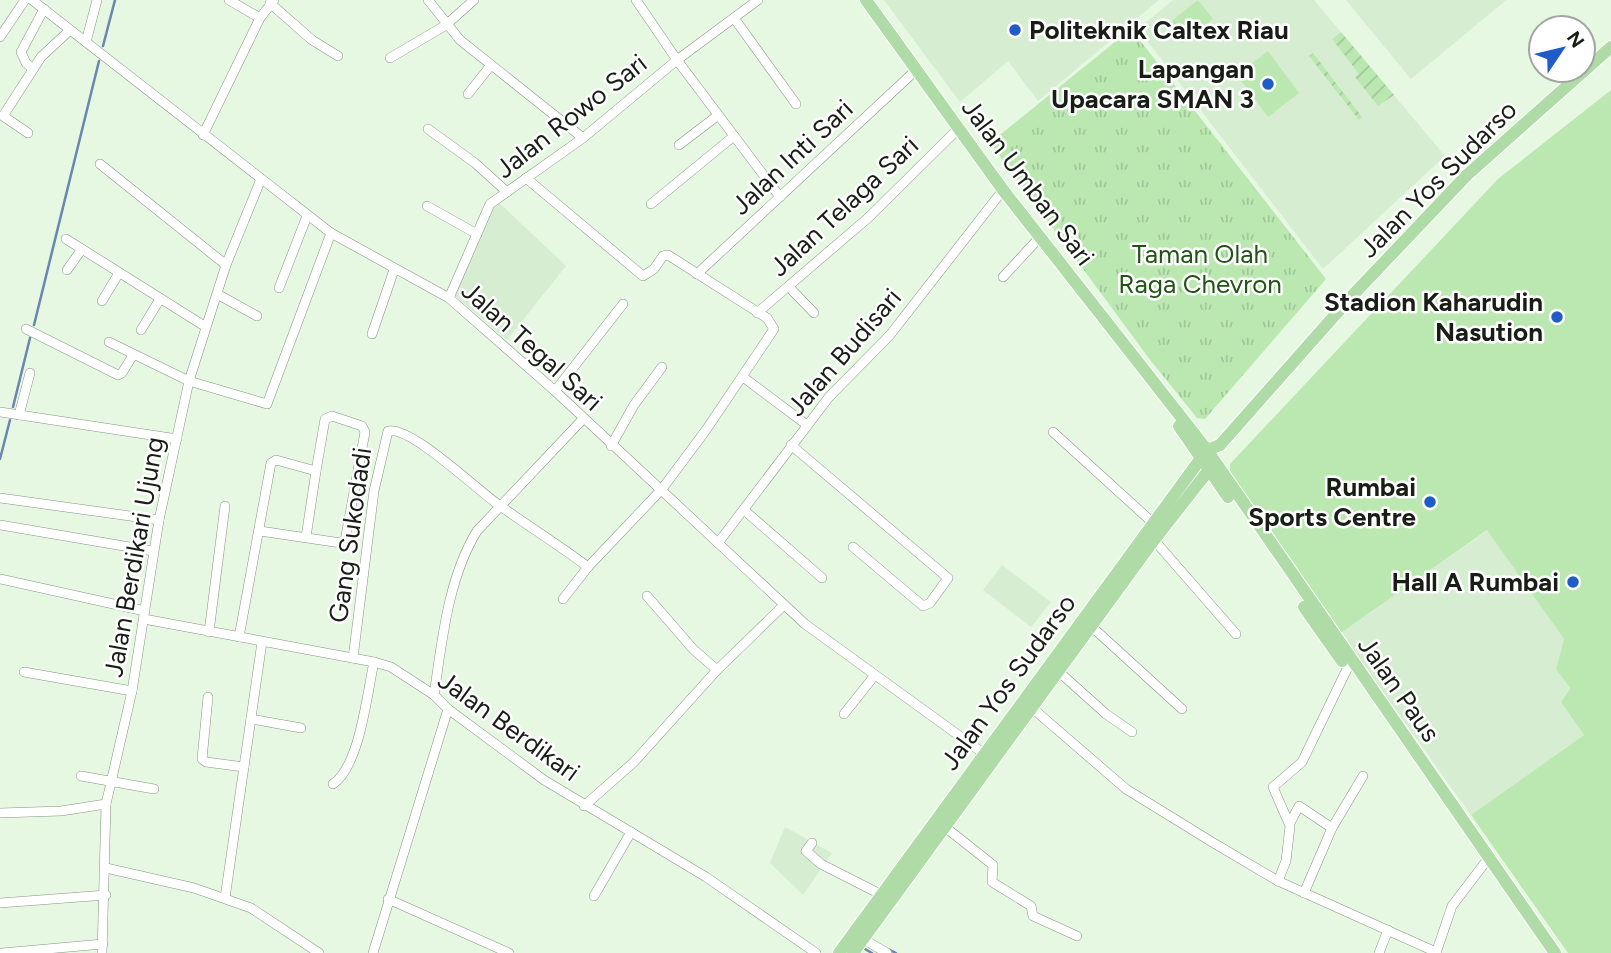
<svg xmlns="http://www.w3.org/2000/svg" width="1611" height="953" font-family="Figtree,sans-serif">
<defs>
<pattern id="park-tufts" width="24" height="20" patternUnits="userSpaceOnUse" patternTransform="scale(1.75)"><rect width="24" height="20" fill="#bbe8b1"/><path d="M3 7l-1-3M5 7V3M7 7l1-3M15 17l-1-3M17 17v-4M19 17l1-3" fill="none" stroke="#a0c798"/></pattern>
<pattern id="garden-furrows" width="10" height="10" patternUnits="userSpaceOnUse" patternTransform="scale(1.75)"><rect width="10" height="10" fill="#bbe8b1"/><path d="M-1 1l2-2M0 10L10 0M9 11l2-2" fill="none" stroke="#a0c798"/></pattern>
</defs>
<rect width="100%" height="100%" fill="#e6f7e2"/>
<!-- built -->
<g fill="#d6edd2">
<path d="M 884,0 L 1159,0 L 1038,101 L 1008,61 L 960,102 Z"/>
<path d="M 1173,0 L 1314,0 L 1445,156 L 1323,269 L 1138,29 Z"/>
<path d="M 1346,0 L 1506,0 L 1411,79 Z"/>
<path d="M 492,196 L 566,266 L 507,340 L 450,291 Z"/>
<path d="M 1488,530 L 1564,639 L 1556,669 L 1570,687 L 1561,702 L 1584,735 L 1471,815 L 1341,633 Z"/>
<path d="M 1002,565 L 1051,602 L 1031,627 L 983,590 Z"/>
<path d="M 785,827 L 832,853 L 803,895 L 770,863 Z"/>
</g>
<!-- grass -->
<g fill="#bbe8b1">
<path d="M 1198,0 L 1213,19 L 1182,43 L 1168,24 Z"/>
<path d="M 1268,51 L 1299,93 L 1268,117 L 1237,75 Z"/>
<path d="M 1611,90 L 1611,953 L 1568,953 L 1471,815 L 1584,735 L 1561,702 L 1570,688 L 1556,669 L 1564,639 L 1487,530 L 1341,633 L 1230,474 L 1230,464 L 1498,179 Z"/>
</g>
<!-- park -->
<path fill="url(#park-tufts)" d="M 1131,29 L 1326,279 L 1205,419 L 1197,418 L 1151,361 L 990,143 Z"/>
<!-- garden -->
<g fill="url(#garden-furrows)">
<path d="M 1341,32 L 1394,95 L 1378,106 L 1355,77 L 1359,74 L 1332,39 Z"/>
<path d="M 1313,53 L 1362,117 L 1359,120 L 1309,56 Z"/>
</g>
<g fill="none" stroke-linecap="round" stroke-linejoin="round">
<!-- stream -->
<g stroke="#6a86b1" stroke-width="2.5">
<path d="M 103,46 L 115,0"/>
<path d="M 34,325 L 99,61"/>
<path d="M 13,407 L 30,338"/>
<path d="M 0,459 L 10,420"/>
<path d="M 865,949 L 872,953"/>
<path d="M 888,949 L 896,953"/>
</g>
<defs>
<g id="minor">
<path d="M 32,0 L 331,233 L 449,298 L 555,391 L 805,624 L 983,753"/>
<path d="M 229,0 L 260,18"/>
<path d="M 428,0 L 460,40 L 583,138"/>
<path d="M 636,0 L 677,60 L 780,197"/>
<path d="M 270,3 L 312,40 L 338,56"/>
<path d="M 734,18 L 796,104"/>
<path d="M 0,37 L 25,0"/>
<path d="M 86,42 L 97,0"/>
<path d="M 390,58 L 446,25 L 474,0"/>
<path d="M 33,69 L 26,63 L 21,52 L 44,9"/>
<path d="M 468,94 L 491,65"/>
<path d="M 428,129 L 475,163 L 507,192"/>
<path d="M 28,133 L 3,116 L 41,57 L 70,30"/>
<path d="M 203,135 L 260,18 L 274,0"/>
<path d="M 679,145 L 717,116"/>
<path d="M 100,164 L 226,265"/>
<path d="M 526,178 L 643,276 L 654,269 L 663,256 L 668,255 L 767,318 L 774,329 L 706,430 L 662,489 L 588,567 L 563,599"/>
<path d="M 651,204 L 734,136"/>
<path d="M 427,206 L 477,234"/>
<path d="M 66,239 L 206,327"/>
<path d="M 67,270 L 82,249"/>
<path d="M 697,274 L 915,71"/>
<path d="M 1003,277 L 1040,237"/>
<path d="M 789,287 L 814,313"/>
<path d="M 279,288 L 307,216"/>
<path d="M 219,295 L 257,316"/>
<path d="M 449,298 L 490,204 L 583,138 L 677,60 L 758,0"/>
<path d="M 102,301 L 119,273"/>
<path d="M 757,313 L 868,218 L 958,129"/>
<path d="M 26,329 L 118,375 L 122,373 L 133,355"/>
<path d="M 141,330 L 160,299"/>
<path d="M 372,334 L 394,270"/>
<path d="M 109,342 L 189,381 L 267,404 L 331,233"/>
<path d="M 743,377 L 807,425"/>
<path d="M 555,391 L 623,304"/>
<path d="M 0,412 L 177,439"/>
<path d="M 19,415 L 30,373"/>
<path d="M 1053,432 L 1152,522"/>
<path d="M 791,445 L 948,578 L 930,603 L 923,606 L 853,547"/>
<path d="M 611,446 L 634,405 L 662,367"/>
<path d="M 0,498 L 159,520"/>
<path d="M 744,510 L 822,578"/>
<path d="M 0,525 L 153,551"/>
<path d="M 306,537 L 316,471"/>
<path d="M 1154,540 L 1236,634"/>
<path d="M 718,543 L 829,397 L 890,335 L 1003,190"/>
<path d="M 0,579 L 145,611"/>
<path d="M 647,596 L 693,649 L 717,670"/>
<path d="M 144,619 L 374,662 L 391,667 L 434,695 L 448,709 L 544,780 L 706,877 L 816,953"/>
<path d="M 1091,626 L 1182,709"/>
<path d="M 209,632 L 225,506"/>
<path d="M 239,637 L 271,463 L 276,460 L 316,471 L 325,419 L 332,416 L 362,426 L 365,432 L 345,541 L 341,543 L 260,531"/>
<path d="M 353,658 L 374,491 L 388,431 C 410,425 478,491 499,505 C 528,526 559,545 588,567"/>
<path d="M 1058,671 L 1106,714 L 1132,732"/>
<path d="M 24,672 L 132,691"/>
<path d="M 434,695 C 442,641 448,578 477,531 L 583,419"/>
<path d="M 208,697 L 202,759 L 206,762 L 244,767"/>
<path d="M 1031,707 L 1126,789 L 1212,842 L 1278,881 L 1436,952"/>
<path d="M 844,714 L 875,675"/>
<path d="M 251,719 L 301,728"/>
<path d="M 81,776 L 154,789"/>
<path d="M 333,784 C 360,766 367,693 374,662"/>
<path d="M 584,806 L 634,762 L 717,670 L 784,605"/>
<path d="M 0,813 L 61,811 L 106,804"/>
<path d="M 1290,823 L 1299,806 L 1332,828 L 1304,893"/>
<path d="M 945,827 L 993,865 L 992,882 L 1031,906 L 1033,916 L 1077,936"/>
<path d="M 1332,828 L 1363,776"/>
<path d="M 812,843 L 806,851 L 821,864 L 882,895"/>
<path d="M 106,868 L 194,888 L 251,908 L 319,953"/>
<path d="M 1278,881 L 1286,861 L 1290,826 L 1273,787 L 1302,762 L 1347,669"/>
<path d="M 594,896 L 631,832"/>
<path d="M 225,898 L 262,642"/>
<path d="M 388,899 L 509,953"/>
<path d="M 0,903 L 106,895"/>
<path d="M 863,939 L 887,953"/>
<path d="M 2,953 L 103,944"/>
<path d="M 102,953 L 106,804 L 132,691 L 159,520 L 189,381 L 226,265 L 261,179"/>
<path d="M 373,953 L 448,709"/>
<path d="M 1379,953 L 1388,930"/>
<path d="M 1436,953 L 1452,906 L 1484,864"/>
</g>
<g id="major">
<path d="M 866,0 L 1003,190 L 1207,450 L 1555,953"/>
<path d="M 1179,426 L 1228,497"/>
<path d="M 1304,607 L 1342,661"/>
<path d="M 839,953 L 1207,450 L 1220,445 L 1351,297 L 1467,175 L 1611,47"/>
<path d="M 853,953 L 1154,540 L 1212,466"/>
</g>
</defs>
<!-- minor casing -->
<use href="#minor" stroke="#859582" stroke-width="10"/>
<!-- major casing -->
<use href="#major" stroke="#fff" stroke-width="14"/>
<!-- minor -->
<use href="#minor" stroke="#fff" stroke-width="9"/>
<!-- major -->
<use href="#major" stroke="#afdca6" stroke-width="12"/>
</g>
<!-- markers -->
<g fill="#1f5cc8" stroke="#fff" stroke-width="2.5">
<circle cx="1015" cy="30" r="7"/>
<circle cx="1268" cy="84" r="7"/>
<circle cx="1557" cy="317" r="7"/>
<circle cx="1430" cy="502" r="7"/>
<circle cx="1573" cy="582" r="7"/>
</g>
<g text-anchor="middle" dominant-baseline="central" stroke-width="5" stroke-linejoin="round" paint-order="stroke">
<!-- poi labels -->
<g font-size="26" font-weight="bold" fill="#181e16" stroke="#fff" text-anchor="end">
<text x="1029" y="30" text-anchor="start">Politeknik Caltex Riau</text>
<text x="1254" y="69">Lapangan<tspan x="1254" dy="30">Upacara SMAN 3</tspan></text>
<text x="1543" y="302">Stadion Kaharudin<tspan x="1543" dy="30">Nasution</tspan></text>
<text x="1416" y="487">Rumbai<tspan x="1416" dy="30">Sports Centre</tspan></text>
<text x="1559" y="582">Hall A Rumbai</text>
</g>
<!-- street labels -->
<g font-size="26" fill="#181e16" stroke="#fff">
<text transform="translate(571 116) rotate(-38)">Jalan Rowo Sari</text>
<text transform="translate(792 157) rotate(-43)">Jalan Inti Sari</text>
<text transform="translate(1438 179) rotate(-45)">Jalan Yos Sudarso</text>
<text transform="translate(1028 182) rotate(53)">Jalan Umban Sari</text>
<text transform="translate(844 206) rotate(-43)">Jalan Telaga Sari</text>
<text transform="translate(532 346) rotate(42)">Jalan Tegal Sari</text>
<text transform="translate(844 352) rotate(-49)">Jalan Budisari</text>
<text transform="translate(350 535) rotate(-82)">Gang Sukodadi</text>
<text transform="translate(134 557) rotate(-80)">Jalan Berdikari Ujung</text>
<text transform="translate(1008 682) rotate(-54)">Jalan Yos Sudarso</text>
<text transform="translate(1399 689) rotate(55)">Jalan Paus</text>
<text transform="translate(509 726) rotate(36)">Jalan Berdikari</text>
</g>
<!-- park labels -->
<g font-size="26" fill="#215315" stroke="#fff">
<text x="1200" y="254">Taman Olah<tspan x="1200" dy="30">Raga Chevron</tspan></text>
</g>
</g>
<!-- north arrow -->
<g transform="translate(1562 49) rotate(55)"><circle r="33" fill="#ffffff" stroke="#a3a5a2" stroke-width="2"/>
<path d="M0-5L12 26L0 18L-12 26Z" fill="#1f5cc8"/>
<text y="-10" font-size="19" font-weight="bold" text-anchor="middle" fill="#181e16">N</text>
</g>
</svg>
